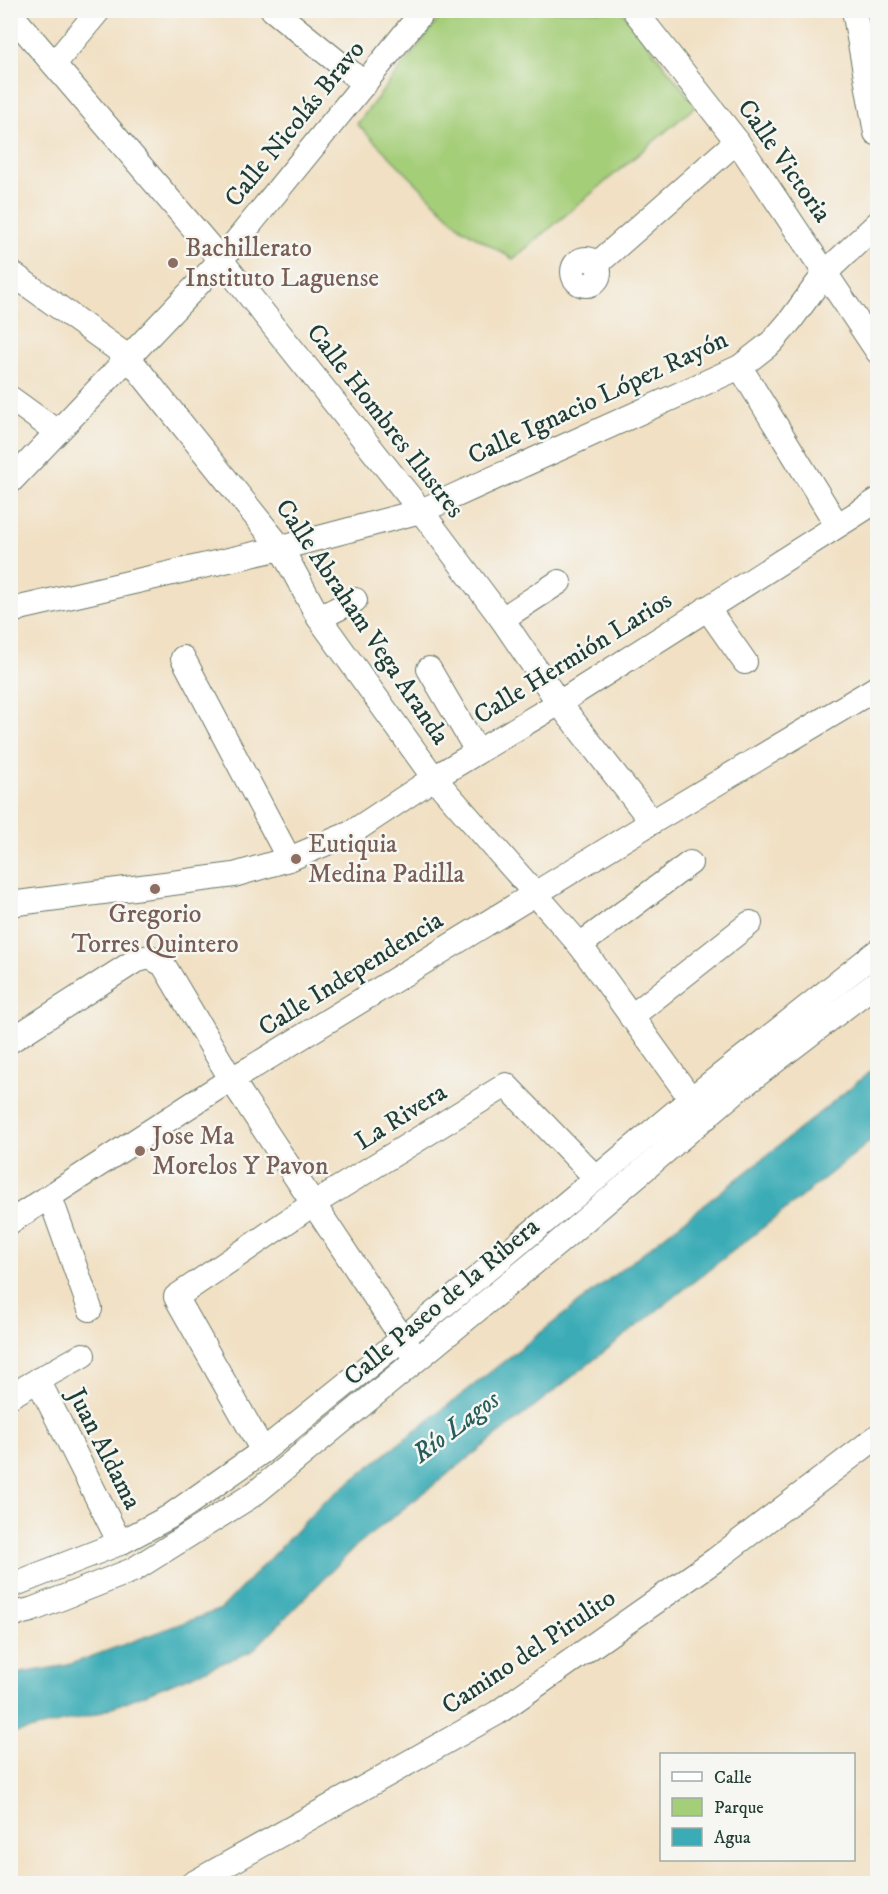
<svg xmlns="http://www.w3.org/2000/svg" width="888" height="1894" font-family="'IM FELL DW Pica',serif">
<rect width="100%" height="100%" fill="#f6f6f2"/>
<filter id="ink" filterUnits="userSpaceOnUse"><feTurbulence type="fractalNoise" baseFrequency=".0167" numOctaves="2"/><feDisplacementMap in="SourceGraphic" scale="12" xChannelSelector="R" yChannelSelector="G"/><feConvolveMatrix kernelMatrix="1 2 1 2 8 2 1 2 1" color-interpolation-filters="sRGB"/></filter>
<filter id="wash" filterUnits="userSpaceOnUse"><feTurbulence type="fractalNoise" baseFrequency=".008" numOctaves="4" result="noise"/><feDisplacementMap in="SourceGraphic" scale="24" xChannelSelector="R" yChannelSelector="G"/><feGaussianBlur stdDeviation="1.35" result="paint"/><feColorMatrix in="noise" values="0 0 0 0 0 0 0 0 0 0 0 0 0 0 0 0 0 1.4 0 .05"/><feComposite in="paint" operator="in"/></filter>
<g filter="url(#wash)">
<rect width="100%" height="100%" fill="#f1e0c3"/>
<!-- green -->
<path fill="#a5ce79" stroke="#628656" stroke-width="1.5" d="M 445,11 L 622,11 L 696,106 L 513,259 L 461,228 L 357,124 Z"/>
<!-- water -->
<path fill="#3bacb6" stroke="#2d7475" stroke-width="1.5" d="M 877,1066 L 877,1136 L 775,1218 L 357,1545 L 252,1651 L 93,1715 L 11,1734 L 11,1675 L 68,1665 L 221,1609 L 323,1503 L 755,1165 Z"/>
</g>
<g filter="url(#ink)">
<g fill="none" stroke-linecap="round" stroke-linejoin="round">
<defs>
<g id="minor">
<path d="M 273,10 L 365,84"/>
<path d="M 634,10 L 737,141 L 878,352"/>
<path d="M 854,10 L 876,133"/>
<path d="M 10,13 L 221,260 L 421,511 L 502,619 L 559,703 L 652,822"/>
<path d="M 54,64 L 99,10"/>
<circle cx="586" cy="272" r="13"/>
<path d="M 597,264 L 737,141"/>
<path d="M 10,272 L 128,357 L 281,548 L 319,618 L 434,778 L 580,945 L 691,1099 L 707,1117"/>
<path d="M 740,367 L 837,525"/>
<path d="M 10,398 L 57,432"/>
<path d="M 10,482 L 221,260 L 424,10"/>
<path d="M 707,608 L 745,662"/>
<path d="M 10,612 L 24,607 L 281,548 L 421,511 L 740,367 L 772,342 L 790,321 L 826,272 L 878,223"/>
<path d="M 319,618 L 355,600"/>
<path d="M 502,619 L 559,582"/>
<path d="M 183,658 L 289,859"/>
<path d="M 429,669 L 477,751"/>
<path d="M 10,904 L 234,875 L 289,859 L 351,833 L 434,778 L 559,703 L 878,500"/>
<path d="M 580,945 L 690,863"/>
<path d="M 631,1017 L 750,923"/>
<path d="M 10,1041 L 135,961 L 149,957 L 163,964 L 231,1079 L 410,1350"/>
<path d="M 50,1197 L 90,1309"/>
<path d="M 10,1222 L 231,1079 L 251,1068 L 652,822 L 878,687"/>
<path d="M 38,1380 L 120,1543"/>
<path d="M 10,1396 L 83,1355"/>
<path d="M 263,1451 L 176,1297 L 313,1204 L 506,1085 L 596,1178"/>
<path d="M 10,1586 L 120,1543 L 169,1517 L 263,1451 L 464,1289 L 691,1099 L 878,951"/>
<path d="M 10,1615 L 31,1610 L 133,1570 L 254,1494 L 558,1243 L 736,1091 L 878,982"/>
<path d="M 192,1884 L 497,1713 L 715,1560 L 878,1436"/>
</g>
</defs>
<!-- minor casing -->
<use href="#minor" stroke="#687666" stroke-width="26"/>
<!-- minor -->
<use href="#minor" stroke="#fff" stroke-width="24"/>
</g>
</g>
<!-- markers -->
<g fill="#8d6e63" stroke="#f6f6f2" stroke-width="2">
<circle cx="173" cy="263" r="6"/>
<circle cx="296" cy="859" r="6"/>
<circle cx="155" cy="889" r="6"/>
<circle cx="140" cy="1151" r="6"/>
</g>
<g text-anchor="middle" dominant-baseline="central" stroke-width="5" stroke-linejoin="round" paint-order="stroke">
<!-- street labels -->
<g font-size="26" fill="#1f3d34" stroke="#f6f6f2">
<text transform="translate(295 124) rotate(-51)">Calle Nicolás Bravo</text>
<text transform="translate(784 161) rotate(55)">Calle Victoria</text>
<text transform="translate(598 398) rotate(-25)">Calle Ignacio López Rayón</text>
<text transform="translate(385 421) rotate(52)">Calle Hombres Ilustres</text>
<text transform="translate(362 622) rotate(56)">Calle Abraham Vega Aranda</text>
<text transform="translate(573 658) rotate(-32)">Calle Hermión Larios</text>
<text transform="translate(351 974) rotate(-32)">Calle Independencia</text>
<text transform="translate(401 1117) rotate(-32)">La Rivera</text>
<text transform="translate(442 1302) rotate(-40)">Calle Paseo de la Ribera</text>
<text transform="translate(104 1449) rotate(63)">Juan Aldama</text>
<text transform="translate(529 1652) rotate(-34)">Camino del Pirulito</text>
</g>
<!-- education labels -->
<g font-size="26" fill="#785e54" stroke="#f6f6f2" text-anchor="start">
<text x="185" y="248">Bachillerato<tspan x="185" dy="30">Instituto Laguense</tspan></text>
<text x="308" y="844">Eutiquia<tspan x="308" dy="30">Medina Padilla</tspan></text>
<text x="155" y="914" text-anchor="middle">Gregorio<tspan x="155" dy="30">Torres Quintero</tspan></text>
<text x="152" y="1136">Jose Ma<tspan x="152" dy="30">Morelos Y Pavon</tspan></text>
</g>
<!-- water labels -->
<g font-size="27" font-style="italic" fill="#275e5b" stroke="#f6f6f2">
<text transform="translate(456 1427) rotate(-37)">Río Lagos</text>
</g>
</g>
<!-- margin -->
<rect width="888" height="1894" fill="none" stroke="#f6f6f2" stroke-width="36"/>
<!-- legend -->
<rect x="660" y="1753" width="195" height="108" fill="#f6f6f2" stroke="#a0aca6" stroke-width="1.5"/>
<rect x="672" y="1772" width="30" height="9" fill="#ffffff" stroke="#a0aca6" stroke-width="1.5"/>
<text x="714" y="1783" font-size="18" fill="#1f3d34">Calle</text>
<rect x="672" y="1798" width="30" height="18" fill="#a5ce79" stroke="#a0aca6" stroke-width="1.5"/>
<text x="714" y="1813" font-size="18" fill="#1f3d34">Parque</text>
<rect x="672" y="1828" width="30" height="18" fill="#3bacb6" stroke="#a0aca6" stroke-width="1.5"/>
<text x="714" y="1843" font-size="18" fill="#1f3d34">Agua</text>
</svg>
